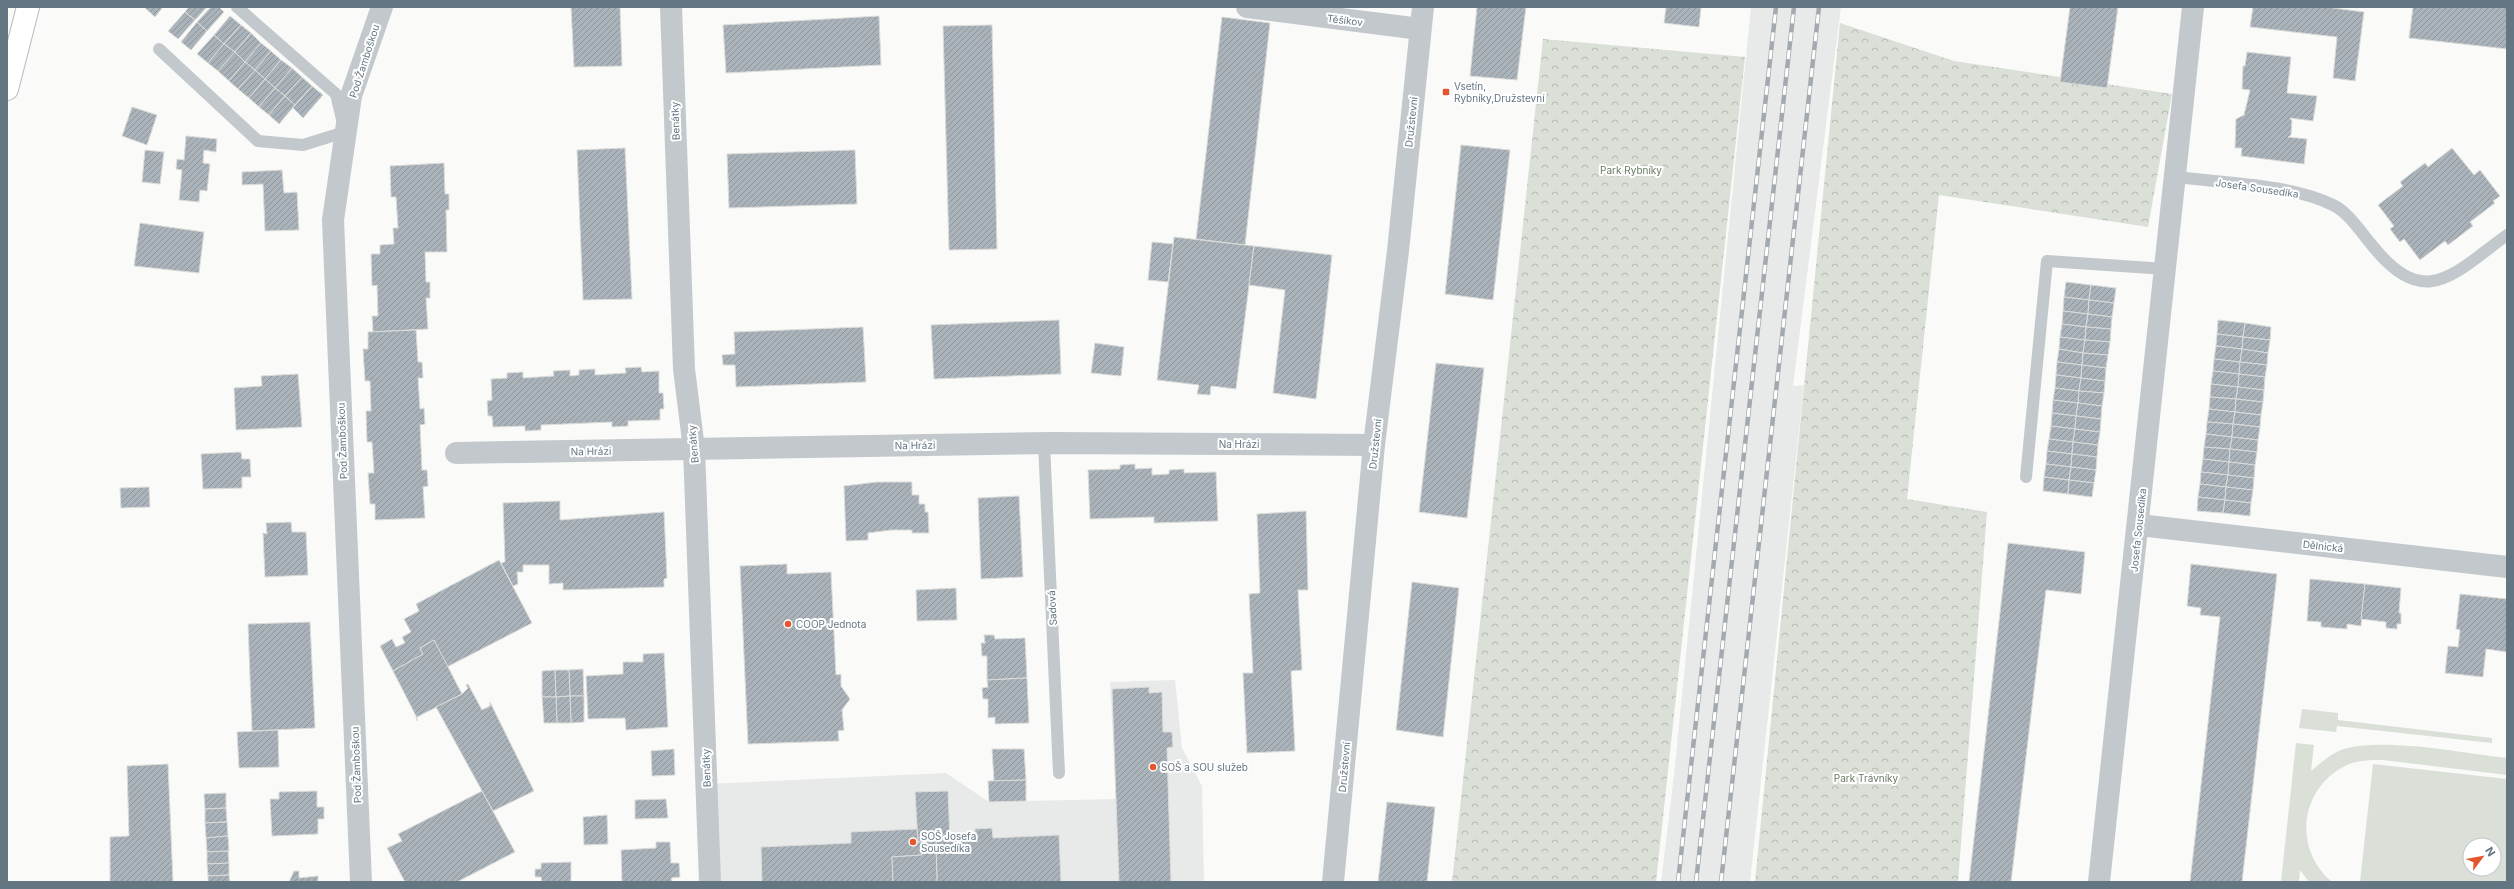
<svg xmlns="http://www.w3.org/2000/svg" width="2514" height="889" font-family="Inter,sans-serif">
<defs>
<pattern id="forest-crowns" width="20" height="18" patternUnits="userSpaceOnUse"><rect width="20" height="18" fill="#dadfd7"/><path d="M2 6a3 3 0 1 1 6 0M12 15a3 3 0 1 1 6 0" fill="none" stroke="#b4b9b4"/></pattern>
<pattern id="building-hatch" width="6" height="6" patternUnits="userSpaceOnUse"><rect width="6" height="6" fill="#aab3b9"/><path d="M-1 1l2-2M0 6l6-6M5 7l2-2" fill="none" stroke="#8e969c"/></pattern>
</defs>
<rect width="100%" height="100%" fill="#fafaf8"/>
<!-- built -->
<g fill="#e8e9e9">
<path d="M 1751,7 L 1841,7 L 1793,386 L 1804,385 L 1750,882 L 1661,882 L 1674,775 Z"/>
<path d="M 1175,680 L 1182,748 L 1202,786 L 1204,882 L 711,882 L 707,784 L 946,773 L 989,802 L 1116,799 L 1110,682 Z"/>
</g>
<!-- forest -->
<g fill="url(#forest-crowns)">
<path d="M 1840,23 L 1954,61 L 2172,94 L 2148,227 L 1939,195 L 1907,499 L 1987,512 L 1958,882 L 1755,882 Z"/>
<path d="M 1543,39 L 1745,57 L 1656,882 L 1452,882 Z"/>
</g>
<!-- garden -->
<g fill="#dadfd7" fill-rule="evenodd">
<path d="M 2302,709 L 2338,713 L 2338,720 L 2492,738 L 2492,743 L 2337,726 L 2336,732 L 2299,728 Z"/>
<path d="M 2296,743 L 2314,745 L 2311,771 C 2321,763 2331,753 2344,749 C 2384,737 2463,753 2507,758 L 2507,775 L 2383,760 C 2371,760 2358,760 2347,765 C 2300,787 2292,849 2332,882 L 2309,882 L 2300,870 L 2299,882 L 2281,882 Z"/>
<path d="M 2373,764 L 2507,779 L 2507,882 L 2360,882 ZM 2470,845 L 2494,845 L 2494,869 L 2470,869 Z"/>
</g>
<!-- building -->
<g fill="url(#building-hatch)" stroke="#dcdcda">
<path d="M 144,7 L 163,7 L 155,17 Z"/>
<path d="M 189,7 L 207,7 L 195,20 L 185,12 Z"/>
<path d="M 211,7 L 219,7 L 224,12 L 207,31 L 197,22 Z"/>
<path d="M 571,7 L 620,7 L 622,66 L 574,67 Z"/>
<path d="M 1477,7 L 1526,7 L 1517,80 L 1470,76 Z"/>
<path d="M 1666,7 L 1701,7 L 1699,27 L 1664,23 Z"/>
<path d="M 2070,7 L 2118,7 L 2107,88 L 2060,82 Z"/>
<path d="M 2253,7 L 2326,7 L 2364,12 L 2355,81 L 2333,78 L 2337,37 L 2250,27 Z"/>
<path d="M 2413,7 L 2507,7 L 2507,49 L 2409,38 Z"/>
<path d="M 185,12 L 195,20 L 178,39 L 168,31 Z"/>
<path d="M 230,16 L 241,25 L 224,44 L 214,35 Z"/>
<path d="M 879,16 L 881,65 L 726,73 L 723,25 Z"/>
<path d="M 1222,17 L 1270,23 L 1245,245 L 1196,239 Z"/>
<path d="M 197,22 L 207,31 L 191,50 L 181,42 Z"/>
<path d="M 241,25 L 251,33 L 235,52 L 224,44 Z"/>
<path d="M 992,25 L 997,249 L 949,250 L 943,26 Z"/>
<path d="M 251,33 L 261,43 L 245,62 L 235,52 Z"/>
<path d="M 214,35 L 224,44 L 208,63 L 197,54 Z"/>
<path d="M 261,43 L 271,51 L 255,70 L 245,62 Z"/>
<path d="M 224,44 L 235,52 L 218,71 L 208,63 Z"/>
<path d="M 271,51 L 281,60 L 265,79 L 255,70 Z"/>
<path d="M 235,52 L 245,62 L 229,81 L 218,71 Z"/>
<path d="M 2247,52 L 2291,57 L 2287,93 L 2317,96 L 2313,121 L 2290,118 L 2292,121 L 2291,135 L 2288,137 L 2307,139 L 2304,164 L 2241,156 L 2242,148 L 2235,148 L 2236,119 L 2244,115 L 2250,90 L 2242,89 L 2243,66 L 2245,66 Z"/>
<path d="M 281,60 L 292,68 L 275,88 L 265,79 Z"/>
<path d="M 245,62 L 255,70 L 238,89 L 229,81 Z"/>
<path d="M 292,68 L 302,77 L 285,96 L 275,88 Z"/>
<path d="M 255,70 L 265,79 L 249,98 L 238,89 Z"/>
<path d="M 302,77 L 312,86 L 295,105 L 285,96 Z"/>
<path d="M 265,79 L 275,88 L 259,107 L 249,98 Z"/>
<path d="M 312,86 L 323,95 L 303,118 L 293,108 Z"/>
<path d="M 275,88 L 285,96 L 269,115 L 259,107 Z"/>
<path d="M 285,96 L 295,105 L 279,124 L 269,115 Z"/>
<path d="M 132,107 L 157,115 L 147,145 L 122,136 Z"/>
<path d="M 186,136 L 217,139 L 216,152 L 204,150 L 203,163 L 210,164 L 207,191 L 200,190 L 199,202 L 179,200 L 182,170 L 176,169 L 177,159 L 184,160 Z"/>
<path d="M 1461,145 L 1510,150 L 1493,300 L 1445,294 Z"/>
<path d="M 625,148 L 632,299 L 583,300 L 577,150 Z"/>
<path d="M 2452,148 L 2474,175 L 2480,170 L 2500,196 L 2493,201 L 2495,203 L 2470,222 L 2473,226 L 2448,245 L 2445,241 L 2420,260 L 2404,239 L 2400,242 L 2390,229 L 2394,226 L 2378,205 L 2403,186 L 2400,182 L 2425,163 L 2428,167 Z"/>
<path d="M 145,150 L 164,152 L 160,184 L 142,182 Z"/>
<path d="M 855,150 L 857,204 L 729,208 L 727,154 Z"/>
<path d="M 444,163 L 445,194 L 449,194 L 449,210 L 446,210 L 447,252 L 425,252 L 426,282 L 430,282 L 430,298 L 426,298 L 428,329 L 373,332 L 372,316 L 378,316 L 377,285 L 372,286 L 371,254 L 380,254 L 380,245 L 394,244 L 393,228 L 398,228 L 396,197 L 391,197 L 390,166 Z"/>
<path d="M 282,170 L 284,193 L 297,192 L 299,230 L 265,231 L 263,184 L 242,185 L 242,172 Z"/>
<path d="M 140,223 L 204,232 L 199,273 L 134,266 Z"/>
<path d="M 1174,237 L 1254,246 L 1236,389 L 1211,386 L 1210,395 L 1197,394 L 1199,385 L 1157,380 Z"/>
<path d="M 1152,242 L 1173,244 L 1168,282 L 1148,280 Z"/>
<path d="M 1254,246 L 1332,255 L 1316,399 L 1273,393 L 1285,290 L 1249,285 Z"/>
<path d="M 2066,282 L 2091,285 L 2089,300 L 2064,297 Z"/>
<path d="M 2091,285 L 2116,288 L 2114,303 L 2089,300 Z"/>
<path d="M 2064,297 L 2089,300 L 2088,314 L 2063,311 Z"/>
<path d="M 2089,300 L 2114,303 L 2112,317 L 2088,314 Z"/>
<path d="M 2063,311 L 2088,314 L 2086,327 L 2062,324 Z"/>
<path d="M 2088,314 L 2112,317 L 2111,329 L 2086,327 Z"/>
<path d="M 1059,320 L 1061,374 L 934,379 L 931,325 Z"/>
<path d="M 2218,320 L 2245,323 L 2243,337 L 2217,334 Z"/>
<path d="M 2245,323 L 2271,327 L 2270,340 L 2243,337 Z"/>
<path d="M 2062,324 L 2086,327 L 2085,340 L 2060,337 Z"/>
<path d="M 863,327 L 866,382 L 736,387 L 735,365 L 723,365 L 722,355 L 735,354 L 734,332 Z"/>
<path d="M 2086,327 L 2111,329 L 2110,342 L 2085,340 Z"/>
<path d="M 416,330 L 418,362 L 422,362 L 423,378 L 418,378 L 420,409 L 424,408 L 425,424 L 420,425 L 422,470 L 427,470 L 428,486 L 423,487 L 425,518 L 375,520 L 375,504 L 370,504 L 368,473 L 374,473 L 372,442 L 367,442 L 366,411 L 371,411 L 370,381 L 365,381 L 363,349 L 368,349 L 368,332 Z"/>
<path d="M 2217,334 L 2243,337 L 2242,349 L 2216,346 Z"/>
<path d="M 2060,337 L 2085,340 L 2083,353 L 2059,349 Z"/>
<path d="M 2243,337 L 2270,340 L 2268,353 L 2242,349 Z"/>
<path d="M 2085,340 L 2110,342 L 2108,355 L 2083,353 Z"/>
<path d="M 1095,343 L 1124,347 L 1121,376 L 1091,373 Z"/>
<path d="M 2216,346 L 2242,349 L 2240,362 L 2214,359 Z"/>
<path d="M 2059,349 L 2083,353 L 2082,365 L 2057,362 Z"/>
<path d="M 2242,349 L 2268,353 L 2267,365 L 2240,362 Z"/>
<path d="M 2083,353 L 2108,355 L 2106,368 L 2082,365 Z"/>
<path d="M 2214,359 L 2240,362 L 2239,374 L 2213,371 Z"/>
<path d="M 2057,362 L 2082,365 L 2081,378 L 2056,375 Z"/>
<path d="M 2240,362 L 2267,365 L 2265,377 L 2239,374 Z"/>
<path d="M 1436,363 L 1484,368 L 1467,518 L 1419,512 Z"/>
<path d="M 2082,365 L 2106,368 L 2105,381 L 2081,378 Z"/>
<path d="M 641,367 L 642,372 L 659,371 L 659,393 L 663,393 L 664,409 L 660,409 L 660,420 L 628,421 L 628,426 L 612,427 L 612,422 L 541,425 L 541,430 L 525,431 L 525,426 L 493,427 L 492,416 L 488,416 L 487,401 L 492,400 L 491,379 L 507,378 L 507,373 L 523,372 L 523,378 L 554,376 L 553,371 L 570,370 L 570,376 L 579,375 L 579,370 L 595,369 L 595,375 L 626,373 L 625,368 Z"/>
<path d="M 2213,371 L 2239,374 L 2238,387 L 2211,384 Z"/>
<path d="M 298,374 L 302,427 L 236,430 L 234,388 L 262,386 L 261,376 Z"/>
<path d="M 2239,374 L 2265,377 L 2264,390 L 2238,387 Z"/>
<path d="M 2056,375 L 2081,378 L 2079,391 L 2055,388 Z"/>
<path d="M 2081,378 L 2105,381 L 2104,393 L 2079,391 Z"/>
<path d="M 2211,384 L 2238,387 L 2236,399 L 2210,397 Z"/>
<path d="M 2238,387 L 2264,390 L 2263,402 L 2236,399 Z"/>
<path d="M 2055,388 L 2079,391 L 2078,403 L 2053,400 Z"/>
<path d="M 2079,391 L 2104,393 L 2102,406 L 2078,403 Z"/>
<path d="M 2210,397 L 2236,399 L 2235,412 L 2209,409 Z"/>
<path d="M 2236,399 L 2263,402 L 2261,415 L 2235,412 Z"/>
<path d="M 2053,400 L 2078,403 L 2076,416 L 2052,413 Z"/>
<path d="M 2078,403 L 2102,406 L 2101,419 L 2076,416 Z"/>
<path d="M 2209,409 L 2235,412 L 2233,424 L 2207,422 Z"/>
<path d="M 2235,412 L 2261,415 L 2260,427 L 2233,424 Z"/>
<path d="M 2052,413 L 2076,416 L 2075,429 L 2051,426 Z"/>
<path d="M 2076,416 L 2101,419 L 2100,432 L 2075,429 Z"/>
<path d="M 2207,422 L 2233,424 L 2232,437 L 2206,434 Z"/>
<path d="M 2233,424 L 2260,427 L 2258,440 L 2232,437 Z"/>
<path d="M 2051,426 L 2075,429 L 2073,442 L 2049,439 Z"/>
<path d="M 2075,429 L 2100,432 L 2098,445 L 2073,442 Z"/>
<path d="M 2206,434 L 2232,437 L 2230,449 L 2204,447 Z"/>
<path d="M 2232,437 L 2258,440 L 2257,452 L 2230,449 Z"/>
<path d="M 2049,439 L 2073,442 L 2072,454 L 2047,451 Z"/>
<path d="M 2073,442 L 2098,445 L 2097,457 L 2072,454 Z"/>
<path d="M 2204,447 L 2230,449 L 2229,462 L 2203,459 Z"/>
<path d="M 2230,449 L 2257,452 L 2255,465 L 2229,462 Z"/>
<path d="M 2047,451 L 2072,454 L 2071,467 L 2046,464 Z"/>
<path d="M 241,452 L 242,459 L 250,459 L 251,477 L 242,477 L 242,488 L 203,489 L 201,454 Z"/>
<path d="M 2072,454 L 2097,457 L 2096,470 L 2071,467 Z"/>
<path d="M 2203,459 L 2229,462 L 2228,475 L 2201,472 Z"/>
<path d="M 2229,462 L 2255,465 L 2254,478 L 2228,475 Z"/>
<path d="M 1135,464 L 1135,469 L 1152,468 L 1152,475 L 1169,474 L 1169,470 L 1184,469 L 1184,473 L 1216,472 L 1218,521 L 1154,523 L 1154,517 L 1090,519 L 1088,470 L 1120,469 L 1120,465 Z"/>
<path d="M 2046,464 L 2071,467 L 2069,480 L 2044,477 Z"/>
<path d="M 2071,467 L 2096,470 L 2094,483 L 2069,480 Z"/>
<path d="M 2201,472 L 2228,475 L 2226,487 L 2200,484 Z"/>
<path d="M 2228,475 L 2254,478 L 2253,490 L 2226,487 Z"/>
<path d="M 2044,477 L 2069,480 L 2068,494 L 2043,491 Z"/>
<path d="M 2069,480 L 2094,483 L 2092,497 L 2068,494 Z"/>
<path d="M 877,482 L 912,482 L 912,495 L 919,495 L 919,504 L 925,504 L 925,512 L 928,512 L 929,533 L 912,533 L 912,530 L 891,530 L 868,533 L 868,540 L 846,541 L 844,486 Z"/>
<path d="M 2200,484 L 2226,487 L 2225,500 L 2198,497 Z"/>
<path d="M 149,487 L 150,507 L 121,508 L 120,488 Z"/>
<path d="M 2226,487 L 2253,490 L 2251,503 L 2225,500 Z"/>
<path d="M 1019,496 L 1023,577 L 981,579 L 978,498 Z"/>
<path d="M 2198,497 L 2225,500 L 2223,513 L 2197,511 Z"/>
<path d="M 2225,500 L 2251,503 L 2250,516 L 2223,513 Z"/>
<path d="M 560,501 L 560,520 L 664,512 L 667,578 L 664,579 L 664,587 L 563,590 L 563,583 L 549,584 L 549,565 L 523,565 L 523,572 L 517,572 L 518,584 L 513,586 L 501,563 L 505,562 L 503,503 Z"/>
<path d="M 1306,511 L 1308,590 L 1298,590 L 1302,670 L 1291,671 L 1295,751 L 1247,753 L 1243,673 L 1253,673 L 1249,594 L 1260,593 L 1257,514 Z"/>
<path d="M 291,522 L 292,532 L 306,532 L 308,575 L 265,577 L 263,533 L 267,534 L 266,523 Z"/>
<path d="M 2008,543 L 2085,552 L 2081,594 L 2046,590 L 2011,882 L 1969,882 Z"/>
<path d="M 499,560 L 532,623 L 447,667 L 434,640 L 420,648 L 423,654 L 393,671 L 380,646 L 392,639 L 396,647 L 405,643 L 402,637 L 411,632 L 404,619 L 419,611 L 416,604 Z"/>
<path d="M 787,564 L 787,574 L 831,572 L 836,675 L 841,674 L 841,686 L 850,699 L 842,710 L 844,730 L 838,731 L 839,741 L 748,744 L 740,566 Z"/>
<path d="M 2191,564 L 2277,574 L 2242,882 L 2190,882 L 2220,617 L 2200,615 L 2201,608 L 2187,606 Z"/>
<path d="M 2310,579 L 2365,584 L 2361,626 L 2347,624 L 2347,629 L 2321,627 L 2321,622 L 2307,621 Z"/>
<path d="M 1412,582 L 1459,588 L 1443,737 L 1396,730 Z"/>
<path d="M 2365,584 L 2401,588 L 2399,613 L 2401,613 L 2401,624 L 2397,624 L 2397,629 L 2386,628 L 2386,622 L 2361,619 Z"/>
<path d="M 956,588 L 957,620 L 917,621 L 916,590 Z"/>
<path d="M 2460,594 L 2507,599 L 2507,652 L 2486,649 L 2483,677 L 2445,673 L 2448,646 L 2458,647 L 2460,630 L 2456,629 Z"/>
<path d="M 310,622 L 315,728 L 252,731 L 248,624 Z"/>
<path d="M 984,635 L 994,635 L 995,639 L 1025,638 L 1027,678 L 987,680 L 987,656 L 982,656 L 981,643 L 985,643 Z"/>
<path d="M 434,640 L 462,694 L 417,717 L 417,721 L 416,716 L 393,671 L 423,654 L 420,648 Z"/>
<path d="M 664,653 L 668,727 L 626,730 L 625,718 L 588,719 L 586,676 L 623,674 L 623,662 L 643,662 L 643,654 Z"/>
<path d="M 583,669 L 584,696 L 570,696 L 569,670 Z"/>
<path d="M 555,670 L 556,697 L 542,697 L 542,671 Z"/>
<path d="M 555,670 L 569,670 L 570,696 L 556,697 Z"/>
<path d="M 1027,678 L 1029,723 L 995,724 L 995,717 L 988,718 L 988,699 L 983,699 L 982,688 L 988,687 L 987,680 Z"/>
<path d="M 468,684 L 482,710 L 490,706 L 490,702 L 534,791 L 493,811 L 436,707 L 462,694 L 468,688 L 466,685 Z"/>
<path d="M 1149,687 L 1149,693 L 1162,692 L 1163,732 L 1172,732 L 1173,747 L 1167,748 L 1171,882 L 1119,882 L 1112,689 Z"/>
<path d="M 570,696 L 584,696 L 584,722 L 571,723 Z"/>
<path d="M 570,696 L 571,723 L 557,723 L 556,697 Z"/>
<path d="M 542,697 L 556,697 L 557,723 L 544,723 Z"/>
<path d="M 278,730 L 279,767 L 239,768 L 237,732 Z"/>
<path d="M 674,749 L 675,775 L 652,776 L 651,751 Z"/>
<path d="M 992,749 L 1024,749 L 1026,780 L 994,781 Z"/>
<path d="M 168,764 L 173,882 L 110,882 L 110,837 L 129,836 L 127,766 Z"/>
<path d="M 1026,780 L 1026,801 L 989,802 L 988,781 Z"/>
<path d="M 317,791 L 317,807 L 324,807 L 324,819 L 318,819 L 318,834 L 272,836 L 270,799 L 279,799 L 279,792 Z"/>
<path d="M 482,791 L 515,852 L 457,882 L 405,882 L 387,848 L 402,841 L 398,834 Z"/>
<path d="M 948,791 L 950,839 L 975,838 L 975,829 L 992,828 L 993,838 L 1059,835 L 1061,882 L 937,882 L 936,841 L 918,842 L 915,792 Z"/>
<path d="M 226,793 L 226,808 L 205,809 L 204,794 Z"/>
<path d="M 666,799 L 668,818 L 635,819 L 635,800 Z"/>
<path d="M 1387,802 L 1435,807 L 1427,882 L 1378,882 Z"/>
<path d="M 226,808 L 227,822 L 205,823 L 205,809 Z"/>
<path d="M 607,815 L 608,844 L 584,845 L 583,817 Z"/>
<path d="M 227,822 L 228,836 L 206,838 L 205,823 Z"/>
<path d="M 917,829 L 918,842 L 922,842 L 922,855 L 892,857 L 893,882 L 762,882 L 761,847 L 851,843 L 851,832 Z"/>
<path d="M 228,836 L 229,851 L 207,852 L 206,838 Z"/>
<path d="M 936,841 L 937,882 L 893,882 L 892,857 L 922,855 L 922,842 Z"/>
<path d="M 656,842 L 670,842 L 671,863 L 679,863 L 680,877 L 671,878 L 672,882 L 622,882 L 621,850 L 656,848 Z"/>
<path d="M 228,851 L 229,863 L 207,864 L 207,852 Z"/>
<path d="M 571,862 L 571,882 L 542,882 L 541,877 L 535,877 L 535,869 L 541,869 L 541,863 Z"/>
<path d="M 229,863 L 229,875 L 208,876 L 207,864 Z"/>
<path d="M 294,871 L 299,871 L 299,878 L 318,876 L 318,882 L 289,882 Z"/>
<path d="M 229,875 L 230,882 L 208,882 L 208,876 Z"/>
</g>
<g fill="none" stroke-linecap="round" stroke-linejoin="round">
<defs>
<path id="primary" d="M 7,89 L 28,7"/>
</defs>
<!-- primary casing -->
<use href="#primary" stroke="#b5babe" stroke-width="24"/>
<!-- lane -->
<g stroke="#c3c8cc" stroke-width="12">
<path d="M 159,49 L 258,141 L 303,145 L 345,132 L 336,94 L 237,7"/>
<path d="M 2176,177 C 2224,183 2290,184 2333,205 C 2348,212 2361,232 2371,244 C 2425,312 2453,274 2507,235"/>
<path d="M 1044,443 L 1059,773"/>
<path d="M 2026,477 L 2047,261 L 2166,269"/>
</g>
<!-- street -->
<g stroke="#c3c8cc" stroke-width="22">
<path d="M 671,7 L 684,369 L 694,449 L 710,882"/>
<path d="M 1247,7 L 1420,29"/>
<path d="M 456,453 L 1050,443 L 1374,445"/>
<path d="M 2139,525 L 2507,567"/>
<path d="M 361,882 L 333,220 L 351,96 L 382,7"/>
<path d="M 1333,882 L 1374,445 L 1398,251 L 1423,7"/>
<path d="M 2099,882 L 2193,7"/>
</g>
<!-- primary -->
<use href="#primary" stroke="#fff" stroke-width="22"/>
<defs>
<g id="rail">
<path d="M 1678,882 L 1776,7"/>
<path d="M 1696,882 L 1794,7"/>
<path d="M 1721,882 L 1819,7"/>
</g>
</defs>
<!-- rail casing -->
<use href="#rail" stroke="#a2aab0" stroke-width="4.5"/>
<!-- rail -->
<use href="#rail" stroke="#fff" stroke-width="3" stroke-dasharray="9" stroke-linecap="butt"/>
</g>
<!-- markers -->
<g fill="#e4572e" stroke="#fff" stroke-width="1.5">
<rect x="1442" y="88" width="8" height="8" rx="2"/>
<circle cx="788" cy="624" r="4"/>
<circle cx="1153" cy="767" r="4"/>
<circle cx="913" cy="842" r="4"/>
</g>
<g text-anchor="middle" dominant-baseline="central" stroke-width="4" stroke-linejoin="round" paint-order="stroke">
<!-- street labels -->
<g font-size="10" fill="#657683" stroke="#fff">
<text transform="translate(1345 20) rotate(7)">Těšíkov</text>
<text transform="translate(364 61) rotate(-72)">Pod Žamboškou</text>
<text transform="translate(675 121) rotate(-92)">Benátky</text>
<text transform="translate(1411 122) rotate(-84)">Družstevní</text>
<text transform="translate(2257 188) rotate(8)">Josefa Sousedíka</text>
<text transform="translate(342 441) rotate(-92)">Pod Žamboškou</text>
<text transform="translate(693 444) rotate(-95)">Benátky</text>
<text x="1239" y="444">Na Hrázi</text>
<text transform="translate(1375 444) rotate(-84)">Družstevní</text>
<text transform="translate(915 445) rotate(-1)">Na Hrázi</text>
<text transform="translate(591 451) rotate(-1)">Na Hrázi</text>
<text transform="translate(2138 530) rotate(-84)">Josefa Sousedíka</text>
<text transform="translate(2323 546) rotate(6)">Dělnická</text>
<text transform="translate(1052 608) rotate(-93)">Sadová</text>
<text transform="translate(356 765) rotate(-92)">Pod Žamboškou</text>
<text transform="translate(1344 767) rotate(-85)">Družstevní</text>
<text transform="translate(706 768) rotate(-92)">Benátky</text>
</g>
<!-- poi labels -->
<g font-size="10" fill="#657683" stroke="#fff" text-anchor="start">
<text x="1454" y="86">Vsetín,<tspan x="1454" dy="12">Rybníky,Družstevní</tspan></text>
<text x="796" y="624">COOP Jednota</text>
<text x="1161" y="767">SOŠ a SOU služeb</text>
<text x="921" y="836">SOŠ Josefa<tspan x="921" dy="12">Sousedíka</tspan></text>
</g>
<!-- park labels -->
<g font-size="10" fill="#687a64" stroke="#fff">
<text x="1631" y="170">Park Rybníky</text>
<text x="1866" y="778">Park Trávníky</text>
</g>
</g>
<!-- border -->
<rect width="2514" height="889" fill="none" stroke="#657683" stroke-width="16"/>
<!-- north arrow -->
<g transform="translate(2482 857) rotate(58)"><circle r="19" fill="#ffffff" stroke="#c1c8cd"/>
<path d="M0-3L7 15L0 10L-7 15Z" fill="#e4572e"/>
<text y="-6" font-size="11" font-weight="bold" text-anchor="middle" fill="#657683">N</text>
</g>
</svg>
